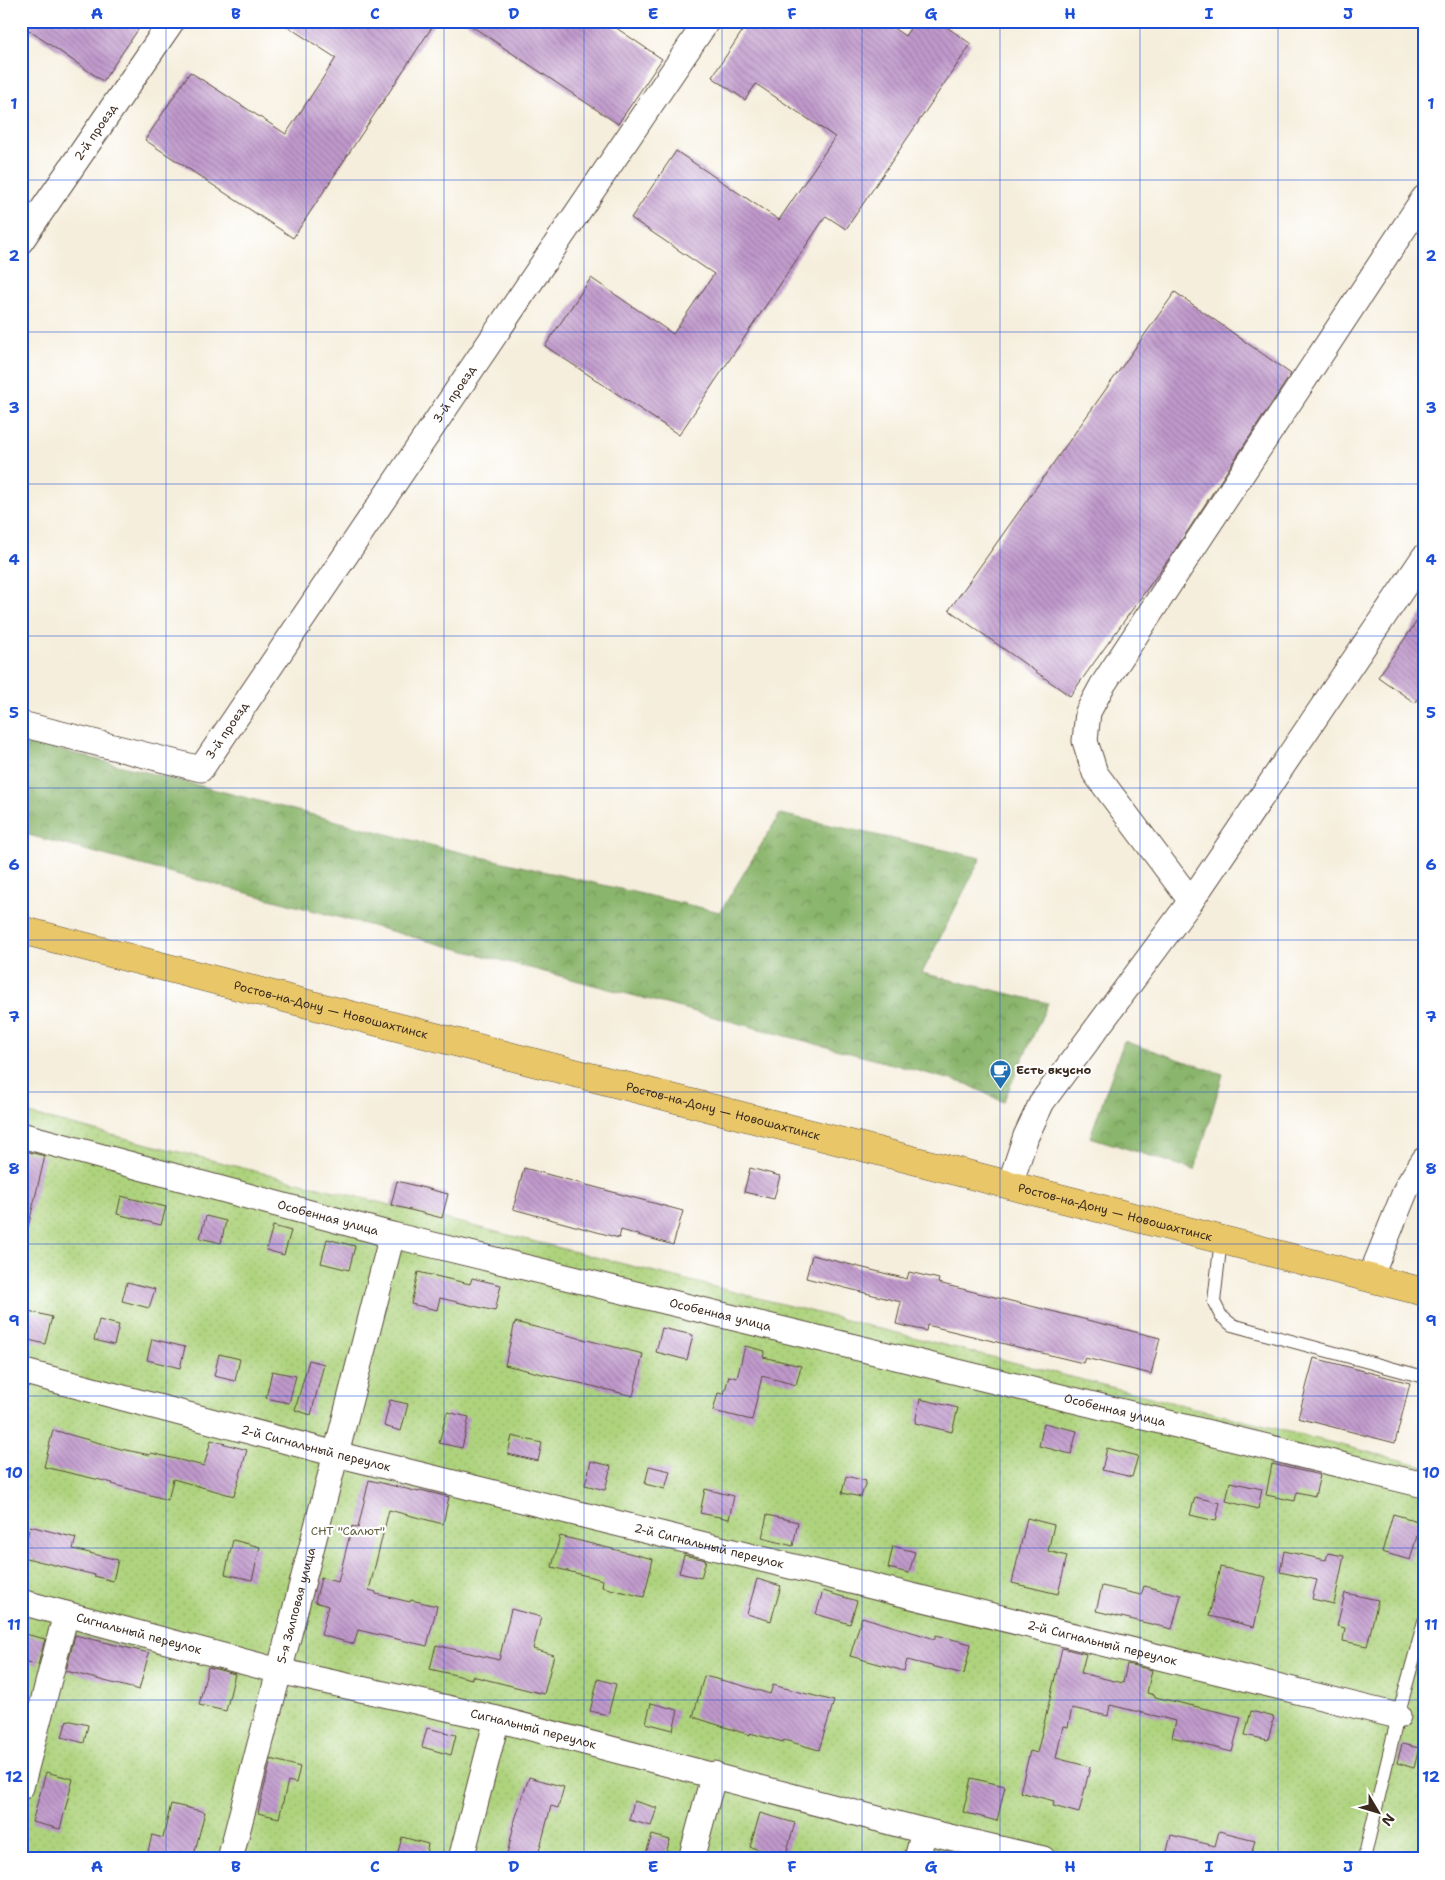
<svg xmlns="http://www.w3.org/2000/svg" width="1445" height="1880" font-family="'Shantell Sans',sans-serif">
<defs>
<pattern id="forest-crowns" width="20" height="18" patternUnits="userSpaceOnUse" patternTransform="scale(1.25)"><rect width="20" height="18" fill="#8ab56c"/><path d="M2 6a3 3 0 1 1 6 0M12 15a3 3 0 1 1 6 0" fill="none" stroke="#729358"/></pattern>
<pattern id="garden-dots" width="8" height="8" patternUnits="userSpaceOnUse" patternTransform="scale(1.25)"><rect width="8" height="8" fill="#aed37d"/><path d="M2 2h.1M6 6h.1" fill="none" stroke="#97b56c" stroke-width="1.8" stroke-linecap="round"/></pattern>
<pattern id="building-back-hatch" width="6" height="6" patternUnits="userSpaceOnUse" patternTransform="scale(1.25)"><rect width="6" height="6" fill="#c099cc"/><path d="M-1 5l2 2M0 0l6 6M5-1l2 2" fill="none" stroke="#9d7da5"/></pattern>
</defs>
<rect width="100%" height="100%" fill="#fff"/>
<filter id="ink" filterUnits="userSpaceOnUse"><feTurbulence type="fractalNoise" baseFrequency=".02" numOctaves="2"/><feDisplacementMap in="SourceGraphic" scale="10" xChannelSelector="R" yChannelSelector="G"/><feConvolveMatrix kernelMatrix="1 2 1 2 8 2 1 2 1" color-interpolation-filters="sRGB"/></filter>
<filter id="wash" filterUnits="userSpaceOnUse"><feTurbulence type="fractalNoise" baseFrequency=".0096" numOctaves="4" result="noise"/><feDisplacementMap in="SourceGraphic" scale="20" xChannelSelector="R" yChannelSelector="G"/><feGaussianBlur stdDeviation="1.12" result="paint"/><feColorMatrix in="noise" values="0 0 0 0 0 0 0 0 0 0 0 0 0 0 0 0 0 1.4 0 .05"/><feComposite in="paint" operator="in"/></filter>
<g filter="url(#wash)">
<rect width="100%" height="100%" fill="#f5eedc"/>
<!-- forest -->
<g fill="url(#forest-crowns)" stroke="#627045">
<path d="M 21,740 L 438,847 L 720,912 L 780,814 L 981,858 L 922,973 L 1048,1003 L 1003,1102 L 967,1084 L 21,833 Z"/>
<path d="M 1124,1041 L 1223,1074 L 1195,1170 L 1090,1137 Z"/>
</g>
<!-- garden -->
<path fill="url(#garden-dots)" stroke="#747e4e" d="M 21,1112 L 1424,1466 L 1424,1859 L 21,1859 Z"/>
<g id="blocks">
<!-- building -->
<g fill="url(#building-back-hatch)">
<path d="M 21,21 L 144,21 L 103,81 L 21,25 Z"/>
<path d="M 279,21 L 436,21 L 293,238 L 145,140 L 190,72 L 286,134 L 336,58 Z"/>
<path d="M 464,21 L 606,21 L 662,59 L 618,124 Z"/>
<path d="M 749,21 L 883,21 L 905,36 L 915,21 L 938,21 L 971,44 L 846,229 L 826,216 L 679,435 L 545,346 L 591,278 L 673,334 L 714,274 L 631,218 L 676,151 L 779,220 L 835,137 L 756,84 L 745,100 L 712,77 Z"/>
<path d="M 1175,292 L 1291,374 L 1173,553 L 1070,696 L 949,610 Z"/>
<path d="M 1424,611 L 1424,691 L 1415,703 L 1378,677 Z"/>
<path d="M 21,1150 L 45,1156 L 28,1227 L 21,1226 Z"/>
<path d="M 524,1168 L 683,1211 L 673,1245 L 621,1230 L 619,1238 L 513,1209 Z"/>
<path d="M 750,1168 L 780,1176 L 774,1199 L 744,1192 Z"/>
<path d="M 397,1181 L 448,1194 L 442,1218 L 391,1205 Z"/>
<path d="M 121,1196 L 166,1207 L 161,1225 L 117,1214 Z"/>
<path d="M 206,1216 L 226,1221 L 221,1243 L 200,1238 Z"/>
<path d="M 273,1226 L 291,1231 L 284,1255 L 266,1250 Z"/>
<path d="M 327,1239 L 355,1246 L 349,1270 L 321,1263 Z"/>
<path d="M 812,1255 L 907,1279 L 909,1272 L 939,1279 L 938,1283 L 1160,1338 L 1151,1374 L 1085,1358 L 1083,1363 L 927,1325 L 926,1331 L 896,1324 L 901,1302 L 806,1278 Z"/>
<path d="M 418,1272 L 470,1284 L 472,1278 L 501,1285 L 495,1311 L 440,1298 L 437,1310 L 411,1304 Z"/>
<path d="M 127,1282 L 155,1289 L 149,1308 L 122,1301 Z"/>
<path d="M 25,1310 L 52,1317 L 45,1344 L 21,1338 L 21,1324 Z"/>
<path d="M 99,1320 L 119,1325 L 114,1345 L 94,1340 Z"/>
<path d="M 515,1322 L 643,1354 L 633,1396 L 505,1365 Z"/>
<path d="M 662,1328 L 693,1335 L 687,1360 L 656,1352 Z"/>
<path d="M 152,1339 L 185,1347 L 180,1368 L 147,1360 Z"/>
<path d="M 745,1346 L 765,1351 L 763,1357 L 801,1366 L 796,1385 L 762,1376 L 752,1420 L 713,1411 L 718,1393 L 724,1394 L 729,1376 L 737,1378 Z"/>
<path d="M 219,1354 L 240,1359 L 235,1381 L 214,1376 Z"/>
<path d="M 1314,1358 L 1410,1383 L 1395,1443 L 1298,1418 Z"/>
<path d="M 309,1360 L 324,1364 L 311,1415 L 295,1410 Z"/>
<path d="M 272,1371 L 296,1376 L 289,1403 L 266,1398 Z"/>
<path d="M 920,1399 L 958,1408 L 952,1432 L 915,1423 Z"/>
<path d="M 390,1400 L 408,1404 L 401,1431 L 384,1426 Z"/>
<path d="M 447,1412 L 469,1417 L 462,1448 L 439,1443 Z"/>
<path d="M 1044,1423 L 1077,1431 L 1071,1454 L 1039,1446 Z"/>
<path d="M 53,1430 L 121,1449 L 150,1455 L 151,1453 L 204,1466 L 211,1440 L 247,1450 L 234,1496 L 173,1479 L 168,1500 L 112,1484 L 113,1483 L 44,1467 Z"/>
<path d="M 512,1436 L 542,1443 L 538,1461 L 508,1454 Z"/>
<path d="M 1107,1448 L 1138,1456 L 1132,1477 L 1102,1470 Z"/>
<path d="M 591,1461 L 611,1466 L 605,1490 L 585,1485 Z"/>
<path d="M 1272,1464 L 1320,1475 L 1315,1496 L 1297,1492 L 1295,1501 L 1266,1495 Z"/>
<path d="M 649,1466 L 670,1471 L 665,1489 L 645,1484 Z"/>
<path d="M 846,1476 L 866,1481 L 861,1497 L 842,1493 Z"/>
<path d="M 369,1480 L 419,1492 L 420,1490 L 449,1497 L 443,1524 L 389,1510 L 369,1590 L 376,1592 L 376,1594 L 410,1602 L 411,1600 L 437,1606 L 427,1646 L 358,1630 L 354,1644 L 321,1635 L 328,1606 L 315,1602 L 321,1578 L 338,1582 L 352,1526 L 358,1528 Z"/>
<path d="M 1230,1482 L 1262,1489 L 1258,1509 L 1226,1501 Z"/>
<path d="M 705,1489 L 734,1496 L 729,1519 L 700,1513 Z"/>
<path d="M 1195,1497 L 1220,1503 L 1216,1521 L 1190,1515 Z"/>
<path d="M 1393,1514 L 1421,1522 L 1410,1560 L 1382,1552 Z"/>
<path d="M 767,1515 L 798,1522 L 793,1546 L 762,1538 Z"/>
<path d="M 1027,1518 L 1054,1525 L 1048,1551 L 1067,1556 L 1058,1594 L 1012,1583 Z"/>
<path d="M 30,1526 L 76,1538 L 73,1549 L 118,1560 L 113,1581 L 94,1576 L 95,1575 L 22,1557 Z"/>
<path d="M 560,1536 L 653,1559 L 644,1597 L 602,1587 L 603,1580 L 552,1567 Z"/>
<path d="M 233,1540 L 260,1547 L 252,1580 L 225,1574 Z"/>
<path d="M 893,1546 L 915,1552 L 909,1573 L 888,1568 Z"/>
<path d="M 1284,1551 L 1326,1560 L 1328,1553 L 1344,1556 L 1334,1604 L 1312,1599 L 1317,1580 L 1280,1572 Z"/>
<path d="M 684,1555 L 706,1560 L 701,1578 L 679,1573 Z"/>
<path d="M 1220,1567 L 1266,1577 L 1254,1627 L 1209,1616 Z"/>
<path d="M 757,1579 L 781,1586 L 771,1621 L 747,1614 Z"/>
<path d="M 1102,1586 L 1141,1595 L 1144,1586 L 1181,1595 L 1172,1629 L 1096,1611 Z"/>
<path d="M 823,1591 L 857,1601 L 850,1624 L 816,1614 Z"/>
<path d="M 1345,1593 L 1378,1600 L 1367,1646 L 1343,1641 L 1345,1628 L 1337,1626 Z"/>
<path d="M 511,1609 L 541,1617 L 533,1649 L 554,1655 L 544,1694 L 472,1676 L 472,1679 L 430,1669 L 436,1645 L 499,1660 Z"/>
<path d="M 862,1617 L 935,1639 L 936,1635 L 971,1644 L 964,1674 L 907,1660 L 904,1671 L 850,1656 Z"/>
<path d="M 21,1633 L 45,1639 L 38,1665 L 21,1660 Z"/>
<path d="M 75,1635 L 149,1653 L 139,1690 L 66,1671 Z"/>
<path d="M 1062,1648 L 1086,1654 L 1081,1673 L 1123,1683 L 1127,1664 L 1152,1670 L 1147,1693 L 1155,1695 L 1155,1697 L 1241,1717 L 1232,1752 L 1172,1737 L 1176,1721 L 1110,1705 L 1108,1716 L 1072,1708 L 1068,1727 L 1063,1726 L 1056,1758 L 1090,1767 L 1079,1813 L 1053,1806 L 1054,1801 L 1020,1792 L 1030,1751 L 1037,1753 Z"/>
<path d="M 208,1667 L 235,1674 L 226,1711 L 199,1705 Z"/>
<path d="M 704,1676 L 737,1684 L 770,1694 L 773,1685 L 834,1701 L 819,1750 L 784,1740 L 783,1742 L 750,1733 L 750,1735 L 693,1717 Z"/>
<path d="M 598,1679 L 616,1684 L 608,1715 L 590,1711 Z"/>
<path d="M 651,1703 L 678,1710 L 673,1730 L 646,1723 Z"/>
<path d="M 1251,1711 L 1274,1717 L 1268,1740 L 1245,1735 Z"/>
<path d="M 67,1720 L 88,1725 L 84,1743 L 62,1737 Z"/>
<path d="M 427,1728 L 456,1735 L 451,1755 L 422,1747 Z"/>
<path d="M 1402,1744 L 1419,1748 L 1414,1768 L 1397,1763 Z"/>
<path d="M 271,1759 L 300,1767 L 296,1783 L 288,1781 L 279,1818 L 258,1813 Z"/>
<path d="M 46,1772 L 73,1779 L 60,1829 L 32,1822 Z"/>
<path d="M 529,1777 L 564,1787 L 558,1808 L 551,1806 L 537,1859 L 506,1859 L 513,1829 L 512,1829 Z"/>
<path d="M 971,1778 L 1005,1786 L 997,1821 L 963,1812 Z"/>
<path d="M 634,1801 L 657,1808 L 651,1826 L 629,1820 Z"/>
<path d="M 171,1804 L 205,1812 L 194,1855 L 190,1854 L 188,1859 L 146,1859 L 152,1835 L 163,1838 Z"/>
<path d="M 760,1813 L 795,1823 L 785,1857 L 750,1847 Z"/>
<path d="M 1219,1831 L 1255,1840 L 1250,1859 L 1183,1859 L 1166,1855 L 1171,1835 L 1215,1846 Z"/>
<path d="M 652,1835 L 670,1840 L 664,1859 L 644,1859 Z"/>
<path d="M 402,1837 L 428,1844 L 425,1859 L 396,1859 Z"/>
</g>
</g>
</g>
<g filter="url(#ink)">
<use href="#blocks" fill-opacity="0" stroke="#57473a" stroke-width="1"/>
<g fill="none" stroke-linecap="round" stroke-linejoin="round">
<defs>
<g id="service">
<path d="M 1221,1239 L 1214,1302 L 1221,1316 L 1232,1325 L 1424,1377"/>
<path d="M 1364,1859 L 1398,1716 L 1424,1621"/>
</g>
<g id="minor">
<path id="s1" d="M 21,241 L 172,21"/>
<path id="s2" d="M 21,724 L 201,769 L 707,21"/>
<path d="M 1191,901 L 1095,773 L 1085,741 L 1088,712 L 1102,686 L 1424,198"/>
<path id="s3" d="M 21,1135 L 392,1235 L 1424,1485"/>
<path d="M 1010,1184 L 1026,1136 L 1042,1102 L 1191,901 L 1424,557"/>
<path d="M 1370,1278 L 1407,1187 L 1424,1160"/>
<path id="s4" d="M 21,1371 L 336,1454 L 1398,1716"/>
<path id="s5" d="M 21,1602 L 279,1671 L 497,1719 L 924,1831 L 1043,1859"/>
<path d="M 21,1787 L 66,1614"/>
<path id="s6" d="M 230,1859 L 336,1454 L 392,1235"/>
<path d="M 461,1859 L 497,1719"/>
<path d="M 691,1859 L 714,1774"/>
<path d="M 917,1859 L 924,1831"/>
</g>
<g id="primary">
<path id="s7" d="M 21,930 L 1424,1292"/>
</g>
</defs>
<!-- service casing -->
<use href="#service" stroke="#57473a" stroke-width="14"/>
<!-- minor casing -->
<use href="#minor" stroke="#57473a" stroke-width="27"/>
<!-- primary casing -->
<use href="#primary" stroke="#57473a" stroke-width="29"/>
<!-- service -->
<use href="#service" stroke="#fff" stroke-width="12"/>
<!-- minor -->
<use href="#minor" stroke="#fff" stroke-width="25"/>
<!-- primary -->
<use href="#primary" stroke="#e9c769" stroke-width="28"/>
</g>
</g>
<!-- grid -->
<path fill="none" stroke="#1d4ed8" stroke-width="1" stroke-opacity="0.55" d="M 166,21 L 166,1859M 306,21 L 306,1859M 444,21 L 444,1859M 584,21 L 584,1859M 722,21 L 722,1859M 862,21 L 862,1859M 1000,21 L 1000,1859M 1140,21 L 1140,1859M 1278,21 L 1278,1859M 21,180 L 1424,180M 21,332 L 1424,332M 21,484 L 1424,484M 21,636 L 1424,636M 21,788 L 1424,788M 21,940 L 1424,940M 21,1092 L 1424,1092M 21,1244 L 1424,1244M 21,1396 L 1424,1396M 21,1548 L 1424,1548M 21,1700 L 1424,1700"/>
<!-- icons -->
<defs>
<symbol id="cafe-pin" viewBox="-11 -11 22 30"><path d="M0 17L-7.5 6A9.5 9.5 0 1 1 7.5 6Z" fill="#1f6fb2" stroke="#fff"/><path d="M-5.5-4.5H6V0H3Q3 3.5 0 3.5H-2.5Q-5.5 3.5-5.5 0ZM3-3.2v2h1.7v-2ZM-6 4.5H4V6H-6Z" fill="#fff"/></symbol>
</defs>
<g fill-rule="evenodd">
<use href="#cafe-pin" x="988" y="1058" width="25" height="34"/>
</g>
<g text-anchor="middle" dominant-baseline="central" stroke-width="4.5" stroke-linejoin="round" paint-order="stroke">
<!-- street labels -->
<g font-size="12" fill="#3b2a1e" stroke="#fff">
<text stroke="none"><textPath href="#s1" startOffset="132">2-й проезд</textPath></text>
<text stroke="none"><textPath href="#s2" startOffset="638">3-й проезд</textPath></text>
<text stroke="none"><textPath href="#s2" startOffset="232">3-й проезд</textPath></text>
<text stroke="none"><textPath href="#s7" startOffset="320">Ростов-на-Дону — Новошахтинск</textPath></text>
<text stroke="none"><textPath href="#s7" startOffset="725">Ростов-на-Дону — Новошахтинск</textPath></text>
<text stroke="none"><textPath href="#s7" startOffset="1130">Ростов-на-Дону — Новошахтинск</textPath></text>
<text stroke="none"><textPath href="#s3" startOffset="318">Особенная улица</textPath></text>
<text stroke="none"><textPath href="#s3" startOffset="722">Особенная улица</textPath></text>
<text stroke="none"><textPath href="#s3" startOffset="1128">Особенная улица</textPath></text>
<text stroke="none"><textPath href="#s4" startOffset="305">2-й Сигнальный переулок</textPath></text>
<text stroke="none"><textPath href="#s4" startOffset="710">2-й Сигнальный переулок</textPath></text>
<text stroke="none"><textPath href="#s6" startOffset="262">5-я Залповая улица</textPath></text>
<text stroke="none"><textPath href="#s5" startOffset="122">Сигнальный переулок</textPath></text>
<text stroke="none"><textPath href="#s4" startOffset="1115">2-й Сигнальный переулок</textPath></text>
<text stroke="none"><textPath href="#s5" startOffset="528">Сигнальный переулок</textPath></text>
</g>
<!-- poi labels -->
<g font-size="12" font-weight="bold" fill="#3b2a1e" stroke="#fff" text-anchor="start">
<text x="1016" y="1070">Есть вкусно</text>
</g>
<!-- park labels -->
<g font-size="12" fill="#5e5d3a" stroke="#fff">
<text x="348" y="1531">СНТ "Салют"</text>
</g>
</g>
<!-- margin -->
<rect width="1445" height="1880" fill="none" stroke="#fff" stroke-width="55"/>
<!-- north arrow -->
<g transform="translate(1378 1812) rotate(128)" stroke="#ffffff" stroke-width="4" paint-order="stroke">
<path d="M0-4L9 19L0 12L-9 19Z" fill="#3b2a1e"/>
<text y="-8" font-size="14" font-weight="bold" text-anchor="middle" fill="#3b2a1e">N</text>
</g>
<rect x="28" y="28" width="1390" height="1824" fill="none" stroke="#1d4ed8" stroke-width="2"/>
<g font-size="16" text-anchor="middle" font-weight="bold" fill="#1d4ed8">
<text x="97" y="19">A</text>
<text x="236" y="19">B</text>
<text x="375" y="19">C</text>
<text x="514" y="19">D</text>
<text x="653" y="19">E</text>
<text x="792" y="19">F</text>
<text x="931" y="19">G</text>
<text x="1070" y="19">H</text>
<text x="1209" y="19">I</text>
<text x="1348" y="19">J</text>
<text x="14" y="109">1</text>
<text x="1431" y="109">1</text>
<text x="14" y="261">2</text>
<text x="1431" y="261">2</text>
<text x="14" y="413">3</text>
<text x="1431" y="413">3</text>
<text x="14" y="565">4</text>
<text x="1431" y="565">4</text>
<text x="14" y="718">5</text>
<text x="1431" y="718">5</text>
<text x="14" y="870">6</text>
<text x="1431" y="870">6</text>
<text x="14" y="1022">7</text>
<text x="1431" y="1022">7</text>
<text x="14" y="1174">8</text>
<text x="1431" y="1174">8</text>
<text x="14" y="1326">9</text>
<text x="1431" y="1326">9</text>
<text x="14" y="1478">10</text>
<text x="1431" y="1478">10</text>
<text x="14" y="1630">11</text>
<text x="1431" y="1630">11</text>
<text x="14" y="1782">12</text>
<text x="1431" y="1782">12</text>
<text x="97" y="1872">A</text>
<text x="236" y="1872">B</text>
<text x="375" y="1872">C</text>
<text x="514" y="1872">D</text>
<text x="653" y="1872">E</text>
<text x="792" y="1872">F</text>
<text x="931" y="1872">G</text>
<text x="1070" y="1872">H</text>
<text x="1209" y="1872">I</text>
<text x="1348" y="1872">J</text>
</g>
</svg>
